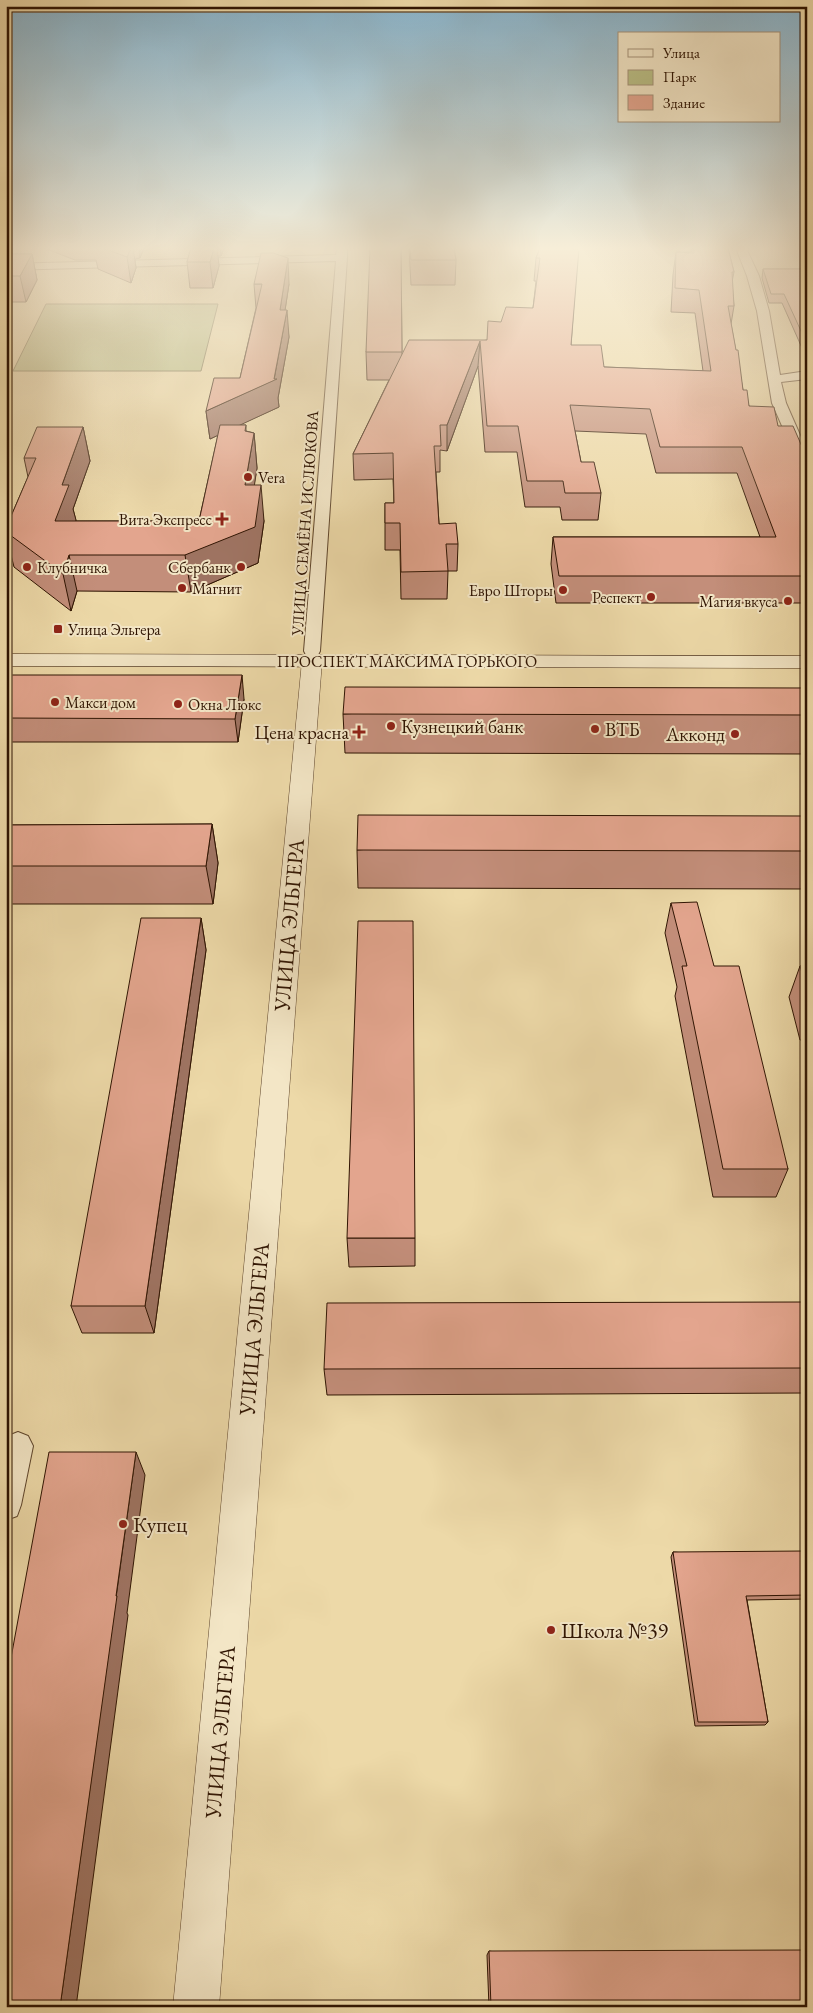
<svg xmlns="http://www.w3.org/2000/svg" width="813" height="2013" font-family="'EB Garamond',serif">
<rect width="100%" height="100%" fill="#edd9a8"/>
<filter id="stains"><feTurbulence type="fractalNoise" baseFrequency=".004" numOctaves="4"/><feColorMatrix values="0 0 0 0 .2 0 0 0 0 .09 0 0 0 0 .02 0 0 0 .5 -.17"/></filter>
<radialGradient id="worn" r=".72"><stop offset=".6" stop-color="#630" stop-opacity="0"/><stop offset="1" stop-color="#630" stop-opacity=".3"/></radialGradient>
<!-- green -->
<path fill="#babf86" stroke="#746a44" d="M 46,304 L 218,304 L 201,371 L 13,371 Z"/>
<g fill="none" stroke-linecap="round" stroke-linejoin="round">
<defs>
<g id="minor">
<path d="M 337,248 L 347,248 L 347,258 L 320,651 L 318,655 L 306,655 L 304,651 L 336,261 L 6,270 L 6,264 L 336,255 Z"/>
<path d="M 736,248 L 746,248 L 759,276 L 769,311 L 780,375 L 807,371 L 807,379 L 781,382 L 786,403 L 807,451 L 807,471 L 800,467 L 772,403 L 757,311 L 747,276 Z"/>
<path d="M 18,1432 L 28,1436 L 33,1446 L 21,1505 L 17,1516 L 6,1520 L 6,1439 L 8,1436 Z"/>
</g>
<path id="tertiary" d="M 312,655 L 319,657 L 322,661 L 219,2007 L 173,2007 L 302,661 L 305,657 Z"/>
<path id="secondary" d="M 6,654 L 807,656 L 807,668 L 6,666 Z"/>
</defs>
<!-- minor casing -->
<use href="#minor" stroke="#5e452c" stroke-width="2"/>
<!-- tertiary casing -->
<use href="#tertiary" stroke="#5e452c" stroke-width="1"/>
<!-- secondary casing -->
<use href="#secondary" stroke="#2f1402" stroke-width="1"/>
<!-- minor -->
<use href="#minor" fill="#f3e6c6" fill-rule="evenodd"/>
<!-- tertiary -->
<use href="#tertiary" fill="#f3e6c6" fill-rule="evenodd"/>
<!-- secondary -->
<use href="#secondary" fill="#f3e6c6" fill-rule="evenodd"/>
</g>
<!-- wall -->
<g fill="#c38e7a" stroke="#2f1402">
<path d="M 44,248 L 144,248 L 140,258 L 135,259 L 136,268 L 131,283 L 98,269 L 96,260 L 75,260 Z"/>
<path d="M 191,248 L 224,248 L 221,256 L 218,256 L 219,266 L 213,288 L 190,288 L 187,262 Z"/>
<path d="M 401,248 L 402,355 L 487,340 L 501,322 L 533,308 L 536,281 L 534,281 L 536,258 L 540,248 L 578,248 L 571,345 L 604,367 L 703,371 L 695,313 L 671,312 L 673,275 L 676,252 L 691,252 L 692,248 L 728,248 L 734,272 L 732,282 L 734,306 L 731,324 L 743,390 L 749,406 L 778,426 L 807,458 L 807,603 L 556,603 L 551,564 L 553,537 L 760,537 L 737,473 L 656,473 L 646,434 L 575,431 L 581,462 L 601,493 L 598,520 L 562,520 L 560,507 L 525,507 L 517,452 L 485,452 L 478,366 L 447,451 L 440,450 L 440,472 L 436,472 L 439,524 L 458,544 L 457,571 L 448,571 L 447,599 L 401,599 L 400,550 L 385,550 L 385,503 L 394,503 L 393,479 L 354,480 L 353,454 L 389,380 L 367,380 L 366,352 Z"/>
<path d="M 409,248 L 454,248 L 456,260 L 455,285 L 411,285 Z"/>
<path d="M 6,254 L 32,254 L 37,280 L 26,302 L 6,302 Z"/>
<path d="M 763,269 L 807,269 L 807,357 L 806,357 L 782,303 L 769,303 L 762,278 Z"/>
<path d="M 254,284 L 289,284 L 285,310 L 289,337 L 278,398 L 279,407 L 239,425 L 246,425 L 246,431 L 254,433 L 257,468 L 254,485 L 264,521 L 258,563 L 191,592 L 77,591 L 71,611 L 14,567 L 6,535 L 6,528 L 28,477 L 24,458 L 83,427 L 90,461 L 73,509 L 76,521 L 199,521 L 218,435 L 210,439 L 206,411 L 240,378 L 256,308 Z"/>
<path d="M 6,675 L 244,699 L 238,742 L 6,742 Z"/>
<path d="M 807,688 L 807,754 L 345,753 L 343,714 Z"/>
<path d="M 807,816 L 807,889 L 358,888 L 357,850 Z"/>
<path d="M 212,824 L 218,863 L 213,904 L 6,904 L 6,825 Z"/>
<path d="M 671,903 L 788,1169 L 776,1197 L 713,1197 L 675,996 L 677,987 L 665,933 Z"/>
<path d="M 201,918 L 206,950 L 154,1333 L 82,1333 L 71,1306 Z"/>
<path d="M 800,966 L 807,966 L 807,1040 L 800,1040 L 789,997 Z"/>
<path d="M 347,1238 L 415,1238 L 415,1266 L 349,1267 Z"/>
<path d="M 807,1302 L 807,1393 L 327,1395 L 324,1369 Z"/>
<path d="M 673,1552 L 807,1563 L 807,1599 L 747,1600 L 768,1722 L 765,1725 L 695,1726 L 671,1557 Z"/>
<path d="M 489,1951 L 807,2007 L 489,2007 L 487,1955 Z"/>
</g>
<!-- shaded-wall -->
<g fill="#9f7463" stroke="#2f1402">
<path d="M 131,248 L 133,248 L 136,268 L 131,283 L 127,257 Z"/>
<path d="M 139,248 L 144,248 L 140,258 Z"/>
<path d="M 214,248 L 217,248 L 219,266 L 213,288 L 210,262 Z"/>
<path d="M 220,248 L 224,248 L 221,256 Z"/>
<path d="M 32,254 L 37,280 L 26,302 L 20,276 Z"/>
<path d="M 288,258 L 289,284 L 281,337 L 280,310 Z"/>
<path d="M 287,310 L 289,337 L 278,398 L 279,407 L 210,439 L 206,411 L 274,380 Z"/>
<path d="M 480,341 L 478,366 L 447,451 L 447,425 Z"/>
<path d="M 83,427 L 90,461 L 73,509 L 76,520 L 63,557 L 55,521 L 62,485 Z"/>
<path d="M 254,433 L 257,468 L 249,521 L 245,485 Z"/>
<path d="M 261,485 L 264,521 L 258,563 L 191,592 L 185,555 Z"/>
<path d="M 69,555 L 77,591 L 71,611 L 63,574 Z"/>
<path d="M 242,675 L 244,699 L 238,742 L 235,719 Z"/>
<path d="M 212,824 L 218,863 L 213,904 L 206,866 Z"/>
<path d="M 201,918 L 206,950 L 154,1333 L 145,1306 Z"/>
<path d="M 136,1452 L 145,1475 L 127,1613 L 128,1615 L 76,2007 L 60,2007 Z"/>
</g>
<!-- building -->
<g fill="#e3a58e" stroke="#2f1402">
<path d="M 103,248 L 131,248 L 127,257 Z"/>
<path d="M 191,248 L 214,248 L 210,262 L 187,262 Z"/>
<path d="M 370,248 L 401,248 L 402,352 L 366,352 Z"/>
<path d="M 410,248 L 454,248 L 456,260 L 411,260 Z"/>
<path d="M 540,248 L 573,248 L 572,249 L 579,249 L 571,345 L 601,345 L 604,367 L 711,371 L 699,290 L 675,288 L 676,252 L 694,253 L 693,248 L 728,248 L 734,272 L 732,272 L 734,306 L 728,306 L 736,350 L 738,350 L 743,390 L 747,390 L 749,406 L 774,407 L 778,426 L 793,426 L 807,458 L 807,576 L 559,576 L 553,537 L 776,537 L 742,447 L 660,447 L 650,409 L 570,405 L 581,462 L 594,462 L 601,493 L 565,493 L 563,481 L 527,481 L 518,426 L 487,426 L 480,341 L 447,425 L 440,425 L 441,446 L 434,446 L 439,524 L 456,523 L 458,544 L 446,544 L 448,571 L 401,572 L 400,523 L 385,523 L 385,503 L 394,503 L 393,453 L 353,454 L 409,340 L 487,340 L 488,321 L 501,322 L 506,307 L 533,308 L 540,258 L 536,258 Z"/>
<path d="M 261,253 L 273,253 L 288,258 L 280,310 L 287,310 L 274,379 L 277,379 L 206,411 L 214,378 L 240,378 L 262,284 L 254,284 Z"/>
<path d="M 6,254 L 32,254 L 20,276 L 6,276 Z"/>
<path d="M 763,269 L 807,269 L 807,344 L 784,294 L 771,294 Z"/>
<path d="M 220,425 L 246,425 L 245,431 L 254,433 L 245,485 L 261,485 L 255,527 L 185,555 L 69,555 L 63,574 L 6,532 L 6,528 L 36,458 L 24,458 L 37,427 L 83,427 L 62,485 L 69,485 L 55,521 L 199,521 Z"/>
<path d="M 6,675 L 242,675 L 235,719 L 6,718 Z"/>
<path d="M 345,687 L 807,688 L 807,715 L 343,714 Z"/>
<path d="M 358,815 L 807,816 L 807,851 L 357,850 Z"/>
<path d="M 212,824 L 206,866 L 6,866 L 6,825 Z"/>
<path d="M 697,902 L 714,966 L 739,966 L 788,1169 L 723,1169 L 682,966 L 687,966 L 671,903 Z"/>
<path d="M 141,918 L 201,918 L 145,1306 L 71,1306 Z"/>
<path d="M 358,921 L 413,921 L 415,1238 L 347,1238 Z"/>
<path d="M 800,966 L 807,966 L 807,990 Z"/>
<path d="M 807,1302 L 807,1368 L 324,1369 L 327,1303 Z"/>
<path d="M 49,1452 L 136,1452 L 116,1596 L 117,1596 L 60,2007 L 6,2007 L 6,1685 Z"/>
<path d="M 804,1551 L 807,1563 L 807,1595 L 746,1596 L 768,1722 L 698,1722 L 673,1552 Z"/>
<path d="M 807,1950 L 807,2007 L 491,2007 L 489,1951 Z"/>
</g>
<!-- sky -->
<linearGradient id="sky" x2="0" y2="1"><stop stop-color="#88b6d0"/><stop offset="0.47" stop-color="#f7eed8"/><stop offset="1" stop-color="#f7eed8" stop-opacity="0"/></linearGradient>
<rect width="813" height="529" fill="url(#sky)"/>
<!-- markers -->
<g fill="#8f2418" stroke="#f3e6c6" stroke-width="2">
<circle cx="248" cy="477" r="5"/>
<path d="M219.5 511.5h5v5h5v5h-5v5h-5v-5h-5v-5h5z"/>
<circle cx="27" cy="567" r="5"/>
<circle cx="241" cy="567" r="5"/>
<circle cx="182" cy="588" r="5"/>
<circle cx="563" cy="590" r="5"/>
<circle cx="651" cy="597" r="5"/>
<circle cx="788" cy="601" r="5"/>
<rect x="53" y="624" width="10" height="10" rx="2.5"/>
<circle cx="55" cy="702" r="5"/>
<circle cx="178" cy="704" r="5"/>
<circle cx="391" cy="726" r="5"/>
<circle cx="595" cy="729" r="5"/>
<path d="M356.5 724.5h5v5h5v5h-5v5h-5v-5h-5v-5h5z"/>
<circle cx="735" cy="734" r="5"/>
<circle cx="123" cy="1524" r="5"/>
<circle cx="551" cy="1630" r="5"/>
</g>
<g text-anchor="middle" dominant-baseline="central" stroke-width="4" stroke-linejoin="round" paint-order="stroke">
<!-- far-poi labels -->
<g font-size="16" fill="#2f1402" stroke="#f3e6c6" text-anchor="start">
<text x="258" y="477">Vera</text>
<text x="212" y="519" text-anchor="end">Вита Экспресс</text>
<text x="37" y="567">Клубничка</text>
<text x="231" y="567" text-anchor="end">Сбербанк</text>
<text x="192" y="588">Магнит</text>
<text x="553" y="590" text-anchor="end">Евро Шторы</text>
<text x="641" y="597" text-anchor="end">Респект</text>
<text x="778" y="601" text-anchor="end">Магия вкуса</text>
<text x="68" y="629">Улица Эльгера</text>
<text x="65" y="702">Макси дом</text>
<text x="188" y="704">Окна Люкс</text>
</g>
<!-- far-street labels -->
<g font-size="16" fill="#2f1402" stroke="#f3e6c6">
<text transform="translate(305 523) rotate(-86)">УЛИЦА СЕМЁНА ИСЛЮКОВА</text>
<text x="407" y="661">ПРОСПЕКТ МАКСИМА ГОРЬКОГО</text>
</g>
<!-- poi labels -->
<g font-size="19" fill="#2f1402" stroke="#f3e6c6" text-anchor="start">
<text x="401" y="726">Кузнецкий банк</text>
<text x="605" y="729">ВТБ</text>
<text x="349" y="732" text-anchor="end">Цена красна</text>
<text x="725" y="734" text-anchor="end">Акконд</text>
</g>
<!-- near-street labels -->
<g font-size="22" fill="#2f1402" stroke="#f3e6c6">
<text transform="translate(289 925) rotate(-85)">УЛИЦА ЭЛЬГЕРА</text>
<text transform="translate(254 1329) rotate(-85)">УЛИЦА ЭЛЬГЕРА</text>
<text transform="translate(220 1732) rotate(-85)">УЛИЦА ЭЛЬГЕРА</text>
</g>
<!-- near-poi labels -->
<g font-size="22" fill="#2f1402" stroke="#f3e6c6" text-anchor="start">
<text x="133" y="1524">Купец</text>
<text x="561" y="1630">Школа №39</text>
</g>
</g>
<!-- margin -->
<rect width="813" height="2013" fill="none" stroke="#edd9a8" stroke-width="25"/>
<rect x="8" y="8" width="798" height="1998" fill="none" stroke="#2f1402" stroke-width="2.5"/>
<rect x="12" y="12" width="788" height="1988" fill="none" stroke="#2f1402"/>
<!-- legend -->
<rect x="618" y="32" width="162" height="90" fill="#f3e6c6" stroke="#a59278"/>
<rect x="628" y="49" width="25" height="8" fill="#f3e6c6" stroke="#a59278"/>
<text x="663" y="58" font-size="15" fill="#2f1402">Улица</text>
<rect x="628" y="70" width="25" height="15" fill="#babf86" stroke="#a59278"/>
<text x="663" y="82" font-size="15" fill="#2f1402">Парк</text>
<rect x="628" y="95" width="25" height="15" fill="#e3a58e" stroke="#a59278"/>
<text x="663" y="108" font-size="15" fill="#2f1402">Здание</text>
<rect width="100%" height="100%" filter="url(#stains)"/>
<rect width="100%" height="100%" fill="url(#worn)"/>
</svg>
